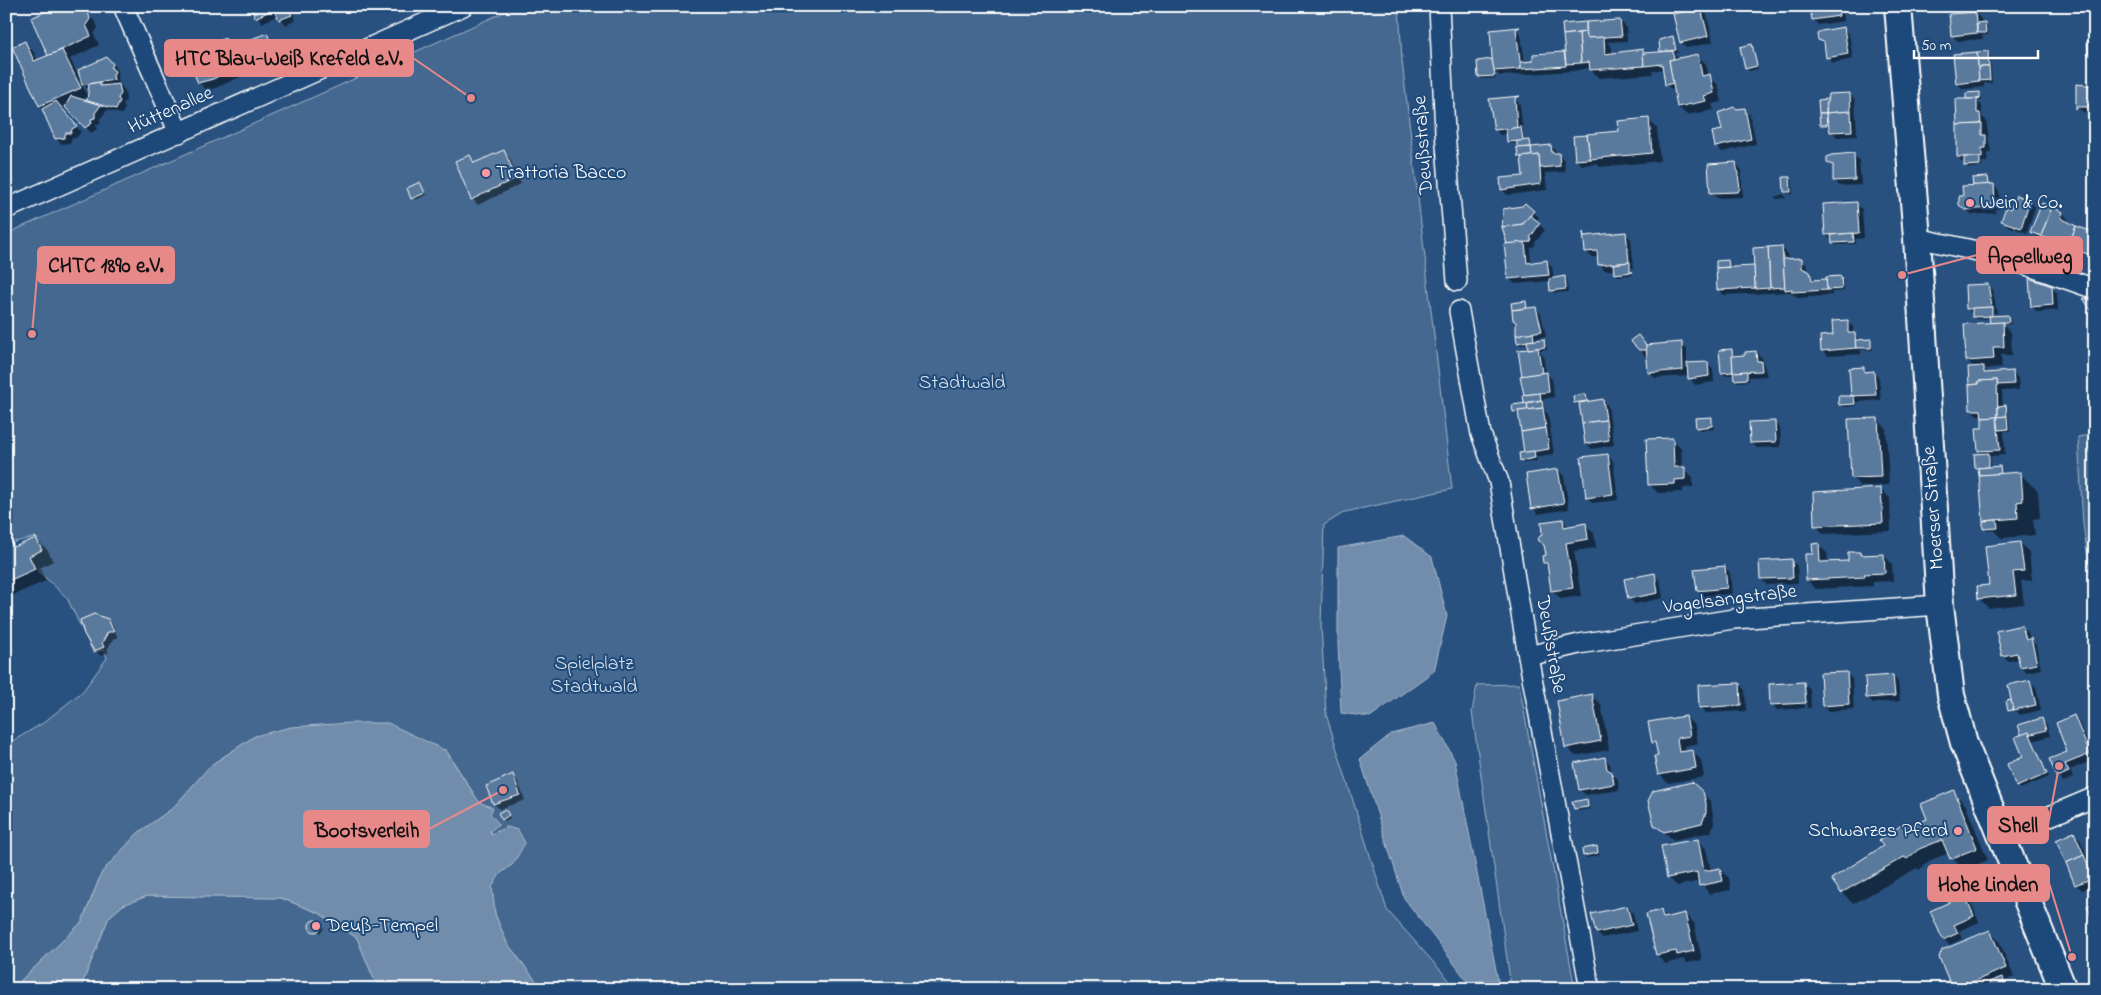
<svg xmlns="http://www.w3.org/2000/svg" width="2101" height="995" font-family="'Indie Flower',sans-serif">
<rect width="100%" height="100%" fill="#28517f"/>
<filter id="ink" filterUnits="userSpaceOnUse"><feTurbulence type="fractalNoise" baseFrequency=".02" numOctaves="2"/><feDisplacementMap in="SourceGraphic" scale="10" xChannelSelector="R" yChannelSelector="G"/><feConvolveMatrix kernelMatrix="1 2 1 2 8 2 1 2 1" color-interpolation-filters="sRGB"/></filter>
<g filter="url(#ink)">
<!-- green -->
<g fill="#446890" stroke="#a2b4c8">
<path d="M 518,6 L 1399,6 L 1402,61 L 1452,489 L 1345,512 L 1324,525 L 1321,624 L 1326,714 L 1387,910 L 1457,989 L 542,989 L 507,943 L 495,914 L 492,887 L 499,874 L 513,864 L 507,827 L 492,834 L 479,802 L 446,750 L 255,736 L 211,765 L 173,808 L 138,833 L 102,872 L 82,922 L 12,989 L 6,989 L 6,745 L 43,723 L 83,691 L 107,658 L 104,650 L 93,652 L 67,598 L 36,569 L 29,556 L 42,550 L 36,537 L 6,544 L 6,234 Z"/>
<path d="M 2095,434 L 2095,605 L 2083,524 L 2078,437 Z"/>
<path d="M 1519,684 L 1575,989 L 1509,989 L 1514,987 L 1510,980 L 1472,712 L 1477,685 Z"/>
<path d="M 147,896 L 281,898 L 319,913 L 357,938 L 374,979 L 381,989 L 80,989 L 109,917 L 123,905 Z"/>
</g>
<!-- water -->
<g fill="#718dab" stroke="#aabbcd">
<path d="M 1404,536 L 1432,557 L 1447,616 L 1434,671 L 1370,717 L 1341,713 L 1338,644 L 1338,548 Z"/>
<path d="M 350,723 L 388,723 L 446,751 L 479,802 L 493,808 L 490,814 L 499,824 L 490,831 L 491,834 L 507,827 L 518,830 L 525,843 L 513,864 L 500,874 L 492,887 L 495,914 L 507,943 L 542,989 L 381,989 L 374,979 L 357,938 L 319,913 L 281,898 L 147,896 L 123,905 L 109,917 L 80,989 L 12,989 L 82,922 L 102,872 L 138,833 L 173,808 L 211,765 L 255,736 L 291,727 Z"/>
<path d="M 1435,723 L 1455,761 L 1498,980 L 1468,982 L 1404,898 L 1360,759 L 1391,734 Z"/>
</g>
<!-- shadow -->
<g fill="#0007" fill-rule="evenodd">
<path d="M 61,6 L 80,6 L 96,23 L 98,28 L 94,34 L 99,45 L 70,59 L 81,81 L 113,64 L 118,71 L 118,81 L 125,91 L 126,100 L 123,104 L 125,108 L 122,114 L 107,110 L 100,119 L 100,124 L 96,125 L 97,129 L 91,133 L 66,107 L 62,109 L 81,132 L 76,138 L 72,138 L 70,143 L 62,144 L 56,139 L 44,110 L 40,106 L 25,42 L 33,51 L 38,61 L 50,56 ZM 81,82 L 89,90 L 88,102 L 81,100 L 88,97 Z"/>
<path d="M 251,6 L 290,6 L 296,20 L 286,25 L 278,15 L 262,23 Z"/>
<path d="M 1798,6 L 1837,6 L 1842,12 L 1844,21 L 1818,25 L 1808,10 L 1800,11 Z"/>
<path d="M 1973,6 L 1989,6 L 1990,13 L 1976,14 L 1981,19 L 1981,24 L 1987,26 L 1988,35 L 1982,35 L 1983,39 L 1958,41 L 1953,36 L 1975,13 Z"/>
<path d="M 1701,9 L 1707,15 L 1713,42 L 1687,48 L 1681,42 Z"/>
<path d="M 1620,21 L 1626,27 L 1627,41 L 1607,42 L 1612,47 L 1612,54 L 1643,50 L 1647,54 L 1662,53 L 1660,40 L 1673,37 L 1678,53 L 1674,53 L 1679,59 L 1697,55 L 1706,64 L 1709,76 L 1718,85 L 1722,102 L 1712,104 L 1714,110 L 1687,115 L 1678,107 L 1675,89 L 1672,90 L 1666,84 L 1664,69 L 1652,71 L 1653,74 L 1600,78 L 1588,68 L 1572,71 L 1500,76 L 1496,72 L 1496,78 L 1482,79 L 1479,76 L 1494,61 L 1516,29 L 1521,35 L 1525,63 L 1535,62 L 1534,55 L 1566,53 L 1563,25 Z"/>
<path d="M 1843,29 L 1849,34 L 1853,59 L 1833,63 L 1828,57 L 1826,46 L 1820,40 Z"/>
<path d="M 266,34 L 272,40 L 279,55 L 264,62 L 258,56 Z"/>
<path d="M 225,39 L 233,48 L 245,75 L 208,91 L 199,83 L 213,44 Z"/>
<path d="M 1751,46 L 1758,69 L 1749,71 L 1746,68 Z"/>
<path d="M 1987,52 L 1990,55 L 1992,83 L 1984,83 L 1984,87 L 1963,89 L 1957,83 Z"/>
<path d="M 2095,87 L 2095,112 L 2083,112 L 2077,107 Z"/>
<path d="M 1980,93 L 1982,101 L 1977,101 L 1982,106 L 1982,117 L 1986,120 L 1991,153 L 1988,153 L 1987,162 L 1982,162 L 1982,167 L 1968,168 L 1958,157 L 1958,101 L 1969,100 Z"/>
<path d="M 1850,94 L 1855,100 L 1857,136 L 1837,137 L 1828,127 L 1826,106 L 1826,127 L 1821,125 L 1820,101 Z"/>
<path d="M 1514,98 L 1520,104 L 1524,142 L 1530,141 L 1533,148 L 1551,146 L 1564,160 L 1565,172 L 1545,173 L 1547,190 L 1508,195 L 1502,190 L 1525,178 L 1522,159 L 1519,156 L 1518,143 L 1511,144 L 1507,134 L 1500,135 L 1495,129 Z"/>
<path d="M 6,109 L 13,124 L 7,127 L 6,126 Z"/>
<path d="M 1744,109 L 1750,115 L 1756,144 L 1722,152 L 1716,146 L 1723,131 Z"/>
<path d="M 1648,120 L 1657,128 L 1660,161 L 1600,167 L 1595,162 L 1595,164 L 1582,165 L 1576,160 L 1587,136 L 1589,138 L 1621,132 Z"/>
<path d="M 503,151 L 509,157 L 521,184 L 478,205 L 473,199 L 469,156 L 476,163 Z"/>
<path d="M 1853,155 L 1859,160 L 1861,185 L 1840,186 L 1835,181 L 1834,166 L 1828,160 Z"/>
<path d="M 1736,163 L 1741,169 L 1743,197 L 1717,198 L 1711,193 Z"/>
<path d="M 1790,178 L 1792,181 L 1793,194 L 1788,194 L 1785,192 Z"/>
<path d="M 1988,178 L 1990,186 L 1994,186 L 1999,191 L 2000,209 L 1995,209 L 1996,213 L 1972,215 L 1961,204 L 1974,187 Z"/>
<path d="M 420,183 L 427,195 L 415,200 L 412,198 Z"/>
<path d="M 1784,194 L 1786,198 L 1777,199 L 1774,197 Z"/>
<path d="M 2029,201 L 2035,207 L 2027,233 L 2008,226 L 2003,220 L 2012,211 Z"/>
<path d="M 1856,204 L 1862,209 L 1864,238 L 1856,239 L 1856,244 L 1836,245 L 1826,235 Z"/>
<path d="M 1525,205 L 1539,217 L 1536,221 L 1545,230 L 1534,244 L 1536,245 L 1530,248 L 1531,263 L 1547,261 L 1552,267 L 1554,279 L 1564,277 L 1567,279 L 1568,292 L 1554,293 L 1550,281 L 1515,284 L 1509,278 L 1508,245 Z"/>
<path d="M 2042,205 L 2063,213 L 2068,219 L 2067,223 L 2094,234 L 2095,232 L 2095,259 L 2038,237 L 2032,232 Z"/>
<path d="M 1625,233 L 1631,239 L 1634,268 L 1631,268 L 1632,275 L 1617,276 L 1615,270 L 1605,270 L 1600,265 L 1599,257 L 1592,257 L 1586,252 Z"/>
<path d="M 1782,248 L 1787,253 L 1788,260 L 1801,260 L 1807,265 L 1807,272 L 1816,281 L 1841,278 L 1843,280 L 1844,291 L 1832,292 L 1832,295 L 1799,298 L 1789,292 L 1724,295 L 1718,289 L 1717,262 L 1728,261 L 1730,268 L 1755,267 Z"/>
<path d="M 1988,285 L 1993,291 L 1997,313 L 1994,313 L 1994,317 L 2008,316 L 2010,319 L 2011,324 L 2003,324 L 2011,332 L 2012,355 L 2001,355 L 2002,368 L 1984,369 L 1990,374 L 2013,373 L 2018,378 L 2019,390 L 2002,391 L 2003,407 L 2008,409 L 2010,431 L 2004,431 L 2005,455 L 1991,456 L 1991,468 L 2000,468 L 2003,475 L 2020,474 L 2038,491 L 2040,518 L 2033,519 L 2035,535 L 2001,538 L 1993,530 L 1987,531 L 1985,528 L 1980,469 L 1976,467 L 1983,455 L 1979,451 L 1983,429 L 1983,415 L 1977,415 L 1971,410 L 1974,368 L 1967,360 L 1993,324 L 1991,318 L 1976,319 L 1967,308 Z"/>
<path d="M 2051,287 L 2057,293 L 2058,310 L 2037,312 L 2032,306 Z"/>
<path d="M 1526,302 L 1529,309 L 1536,308 L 1541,314 L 1546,336 L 1535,338 L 1536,341 L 1543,341 L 1546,343 L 1547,349 L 1539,350 L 1543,355 L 1546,373 L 1552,379 L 1554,397 L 1543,399 L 1545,411 L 1548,414 L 1554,454 L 1536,457 L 1537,461 L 1524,463 L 1521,460 L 1526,453 L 1520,414 L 1514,412 L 1526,404 L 1529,350 L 1528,344 L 1521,345 L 1518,342 L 1513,311 Z"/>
<path d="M 1847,321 L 1853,327 L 1853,334 L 1860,340 L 1870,340 L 1873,350 L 1861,350 L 1861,354 L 1828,356 L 1822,350 Z"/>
<path d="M 1633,340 L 1646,346 L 1681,344 L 1687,349 L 1687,364 L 1707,363 L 1713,369 L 1714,382 L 1695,385 L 1689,376 L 1655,378 L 1649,372 L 1648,355 L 1645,356 Z"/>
<path d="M 1731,350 L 1734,357 L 1747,357 L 1756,352 L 1762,358 L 1767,376 L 1749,377 L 1749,381 L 1737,382 L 1735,375 L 1724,375 L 1722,373 Z"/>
<path d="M 1863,369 L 1867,373 L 1874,372 L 1879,378 L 1881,400 L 1856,402 L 1856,406 L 1843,407 L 1840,404 L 1852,397 L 1851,370 Z"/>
<path d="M 1586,395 L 1589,402 L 1603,400 L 1608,406 L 1614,445 L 1592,449 L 1586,443 L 1580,405 L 1575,403 Z"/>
<path d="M 1711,418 L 1714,429 L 1700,430 L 1697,427 Z"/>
<path d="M 1877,419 L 1886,428 L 1889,485 L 1861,487 L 1852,478 Z"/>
<path d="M 1774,422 L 1780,428 L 1781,447 L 1757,448 L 1751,443 Z"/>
<path d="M 1672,439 L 1681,448 L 1682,468 L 1693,477 L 1693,487 L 1683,488 L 1683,492 L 1658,493 L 1650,485 Z"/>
<path d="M 1607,455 L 1613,461 L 1618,500 L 1593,503 L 1587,498 Z"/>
<path d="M 1558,470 L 1564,476 L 1569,509 L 1538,514 L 1533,508 Z"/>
<path d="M 1881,490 L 1890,498 L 1891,531 L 1824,534 L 1816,526 Z"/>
<path d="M 1562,520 L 1569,527 L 1585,525 L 1594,533 L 1596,548 L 1574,551 L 1581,596 L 1561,599 L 1553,591 L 1549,568 L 1544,563 L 1547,556 L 1546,547 L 1538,540 Z"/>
<path d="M 36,539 L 48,551 L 53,561 L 40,568 L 46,581 L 6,598 L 6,547 L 15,548 Z"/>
<path d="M 2020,543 L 2029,552 L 2032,580 L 2021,581 L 2024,604 L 1988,608 L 1980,599 Z"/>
<path d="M 1818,545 L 1827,553 L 1828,563 L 1850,562 L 1859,553 L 1863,556 L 1884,555 L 1892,564 L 1893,581 L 1873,582 L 1873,586 L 1816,589 L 1807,580 Z"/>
<path d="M 1791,560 L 1797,566 L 1798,583 L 1767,585 L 1761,579 Z"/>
<path d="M 1725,567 L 1730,573 L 1732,594 L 1704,596 L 1698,591 Z"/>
<path d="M 1654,574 L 1660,580 L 1663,598 L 1635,604 L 1629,598 Z"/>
<path d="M 107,620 L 113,626 L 118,638 L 114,638 L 107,650 L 109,652 L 101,656 L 95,650 Z"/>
<path d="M 2022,626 L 2028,632 L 2030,640 L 2036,645 L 2041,669 L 2027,672 L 2021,667 L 2020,659 L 2009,661 L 2003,656 Z"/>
<path d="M 1846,673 L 1852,679 L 1854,709 L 1829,711 L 1823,706 Z"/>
<path d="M 1893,676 L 1898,682 L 1900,701 L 1873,703 L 1867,697 Z"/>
<path d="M 2030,682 L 2036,687 L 2041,710 L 2020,715 L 2015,710 L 2012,712 L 2009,710 L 2011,701 L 2013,704 Z"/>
<path d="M 1804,683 L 1810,689 L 1811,708 L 1807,708 L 1806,687 L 1803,687 L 1805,708 L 1777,710 L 1772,704 Z"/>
<path d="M 1739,684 L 1745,690 L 1746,711 L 1706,713 L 1701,707 Z"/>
<path d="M 1592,696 L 1601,704 L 1609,750 L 1575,756 L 1567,747 Z"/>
<path d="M 1686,717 L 1695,726 L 1698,744 L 1685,746 L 1686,752 L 1692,751 L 1701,760 L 1704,777 L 1668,783 L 1659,774 L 1657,746 L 1653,742 Z"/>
<path d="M 2074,717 L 2079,722 L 2094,760 L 2070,770 L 2073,778 L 2063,782 L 2058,776 L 2069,752 Z"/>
<path d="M 2041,719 L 2047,725 L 2050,736 L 2033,741 L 2049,777 L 2020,789 L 2017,786 L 2025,758 L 2017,738 Z"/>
<path d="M 1605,758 L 1610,764 L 1612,774 L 1618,779 L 1619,790 L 1586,795 L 1580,790 Z"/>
<path d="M 513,776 L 518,782 L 525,800 L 500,809 L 494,804 L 488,787 Z"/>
<path d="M 1692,783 L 1711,802 L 1714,823 L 1711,832 L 1674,840 L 1655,825 Z"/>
<path d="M 1953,792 L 1965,804 L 1988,860 L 1963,870 L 1949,853 L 1931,860 L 1919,870 L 1917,868 L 1853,904 L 1842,892 L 1907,822 L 1911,827 L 1929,820 Z"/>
<path d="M 1586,801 L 1590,809 L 1577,811 L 1575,809 Z"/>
<path d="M 507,813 L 510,818 L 505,821 L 503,819 Z"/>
<path d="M 2074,834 L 2080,839 L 2095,875 L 2095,885 L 2082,890 L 2076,885 L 2058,841 Z"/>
<path d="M 1698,840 L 1706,849 L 1711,871 L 1720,870 L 1729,878 L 1731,890 L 1709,894 L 1700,881 L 1677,886 L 1668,877 Z"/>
<path d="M 1597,847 L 1600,855 L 1587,858 L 1585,856 Z"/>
<path d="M 1965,897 L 1971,902 L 1979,922 L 1959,931 L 1962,939 L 1949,945 L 1944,939 Z"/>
<path d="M 1627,907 L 1633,913 L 1637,931 L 1602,938 L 1597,933 Z"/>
<path d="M 1661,912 L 1667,918 L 1685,914 L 1694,923 L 1702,960 L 1687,963 L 1683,959 L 1665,964 L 1657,955 Z"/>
<path d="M 314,922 L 324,928 L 321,933 L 310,928 Z"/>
<path d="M 1990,932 L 1999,941 L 2014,977 L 2004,981 L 2011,989 L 1993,989 L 1992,986 L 1985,989 L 1956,989 L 1952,985 Z"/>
</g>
<!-- building -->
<g fill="#5a7a9d" stroke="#fff">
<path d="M 58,6 L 78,6 L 80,11 L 88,12 L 90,19 L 86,25 L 91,36 L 48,56 L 31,18 Z"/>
<path d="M 250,6 L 288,6 L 292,15 L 279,20 L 274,9 L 255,18 Z"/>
<path d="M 1826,6 L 1837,6 L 1839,16 L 1812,20 L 1810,9 Z"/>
<path d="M 1972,6 L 1988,6 L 1988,10 L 1972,12 Z"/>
<path d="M 1701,8 L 1708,36 L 1680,43 L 1673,14 Z"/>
<path d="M 1975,12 L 1977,33 L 1951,36 L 1949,14 Z"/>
<path d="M 1620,20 L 1622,36 L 1587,38 L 1586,22 Z"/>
<path d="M 1586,22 L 1586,32 L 1563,35 L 1562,24 Z"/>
<path d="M 1985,22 L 1986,33 L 1977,33 L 1977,23 Z"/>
<path d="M 1520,27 L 1516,29 L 1521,69 L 1493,71 L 1490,30 Z"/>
<path d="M 1844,27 L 1848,54 L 1826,58 L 1824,42 L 1818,40 L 1817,34 L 1821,31 Z"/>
<path d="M 1586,32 L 1587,38 L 1604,37 L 1605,54 L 1643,49 L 1644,66 L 1590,70 L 1589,62 L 1581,63 L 1579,33 Z"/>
<path d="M 267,33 L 274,50 L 257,57 L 249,40 Z"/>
<path d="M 1579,33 L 1581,63 L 1566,64 L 1563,35 Z"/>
<path d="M 1673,36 L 1676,50 L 1660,52 L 1659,40 Z"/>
<path d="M 225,38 L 237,66 L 213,79 L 198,83 L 186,55 L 212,42 L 213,43 Z"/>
<path d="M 25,41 L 34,61 L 62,50 L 81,88 L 39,106 L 12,47 Z"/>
<path d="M 2087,41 L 2095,41 L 2095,55 L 2088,55 Z"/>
<path d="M 1752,44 L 1757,66 L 1745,69 L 1740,47 Z"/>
<path d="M 1673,51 L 1674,59 L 1669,60 L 1674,83 L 1665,85 L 1662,64 L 1644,66 L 1643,53 Z"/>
<path d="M 1988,51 L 1989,67 L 1978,67 L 1977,52 Z"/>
<path d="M 1564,52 L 1566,66 L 1521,69 L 1521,62 L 1533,61 L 1533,54 Z"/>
<path d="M 1977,52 L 1979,81 L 1956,84 L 1953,54 Z"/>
<path d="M 1698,54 L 1702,76 L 1710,74 L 1714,93 L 1704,96 L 1706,101 L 1677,107 L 1669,60 Z"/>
<path d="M 107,57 L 113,64 L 111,68 L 115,71 L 113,75 L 114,80 L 82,85 L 78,70 Z"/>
<path d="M 1492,59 L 1495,76 L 1478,77 L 1477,61 Z"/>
<path d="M 1978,67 L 1989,67 L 1990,80 L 1979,81 Z"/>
<path d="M 100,82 L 100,86 L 119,84 L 121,94 L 118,98 L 120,101 L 116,109 L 87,101 L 89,84 Z"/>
<path d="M 2076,84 L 2095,86 L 2095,107 L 2077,107 L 2076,109 Z"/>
<path d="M 1980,92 L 1980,99 L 1966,99 L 1966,93 Z"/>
<path d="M 1850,93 L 1851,111 L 1826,113 L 1828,94 Z"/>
<path d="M 71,96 L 101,105 L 95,113 L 95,118 L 91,119 L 92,123 L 85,128 L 65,107 Z"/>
<path d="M 1520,96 L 1515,98 L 1517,128 L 1494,130 L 1489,99 Z"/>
<path d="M 1828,99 L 1828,102 L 1826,102 L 1826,113 L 1819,113 L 1818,100 Z"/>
<path d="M 1956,99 L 1980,99 L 1977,100 L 1977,113 L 1980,113 L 1981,124 L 1957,125 Z"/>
<path d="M 56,101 L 77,126 L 72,129 L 71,133 L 66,133 L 64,138 L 55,139 L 42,109 Z"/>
<path d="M 1734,107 L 1737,109 L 1745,108 L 1751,139 L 1715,147 L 1712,132 L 1722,130 L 1718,113 Z"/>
<path d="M 1851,111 L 1852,131 L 1830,132 L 1826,113 Z"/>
<path d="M 1819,113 L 1826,113 L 1827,125 L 1820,125 Z"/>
<path d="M 1649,118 L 1652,153 L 1590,159 L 1587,134 L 1619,131 L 1618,121 Z"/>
<path d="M 1982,124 L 1982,135 L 1986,135 L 1986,148 L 1982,148 L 1982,157 L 1957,157 L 1957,125 Z"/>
<path d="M 1521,127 L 1523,141 L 1507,142 L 1506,129 Z"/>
<path d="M 1587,135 L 1590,159 L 1575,160 L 1573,136 Z"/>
<path d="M 1530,140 L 1531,147 L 1517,148 L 1517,141 Z"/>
<path d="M 1551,145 L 1552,153 L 1559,153 L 1560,166 L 1540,168 L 1539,155 L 1532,156 L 1531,147 Z"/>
<path d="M 1531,147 L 1532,156 L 1518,157 L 1517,148 Z"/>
<path d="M 504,150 L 516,178 L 471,200 L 455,161 L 470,155 L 474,163 Z"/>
<path d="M 1854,153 L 1855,180 L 1833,181 L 1833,165 L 1827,163 L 1827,157 L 1831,155 Z"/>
<path d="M 1539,155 L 1541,184 L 1501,190 L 1500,178 L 1523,176 L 1521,157 Z"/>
<path d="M 1964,157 L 1980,157 L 1980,165 L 1964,166 Z"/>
<path d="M 1736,162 L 1740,188 L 1738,192 L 1710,193 L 1708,164 Z"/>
<path d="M 1783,177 L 1790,177 L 1791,192 L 1784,192 Z"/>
<path d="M 1988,177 L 1989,185 L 1973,186 L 1972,178 Z"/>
<path d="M 420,182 L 425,193 L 411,199 L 407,188 Z"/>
<path d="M 1994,184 L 1995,204 L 1990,204 L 1991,208 L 1965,210 L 1959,205 L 1959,196 L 1963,196 L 1962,186 Z"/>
<path d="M 2016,195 L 2030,200 L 2021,228 L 2001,221 L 2006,207 L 2011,209 Z"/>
<path d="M 1857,202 L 1859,233 L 1825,235 L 1823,204 Z"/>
<path d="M 1525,203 L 1534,211 L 1523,224 L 1502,227 L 1503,209 L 1522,206 Z"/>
<path d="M 2042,203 L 2052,207 L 2041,236 L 2030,232 Z"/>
<path d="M 2052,207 L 2063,212 L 2061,218 L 2076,226 L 2068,247 L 2041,236 Z"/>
<path d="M 1530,215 L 1540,223 L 1530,238 L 1532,239 L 1530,242 L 1507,244 L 1502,227 L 1523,224 Z"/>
<path d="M 2076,226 L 2093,232 L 2095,228 L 2095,257 L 2068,247 Z"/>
<path d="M 1583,232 L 1584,236 L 1626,232 L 1629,262 L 1598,265 L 1597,251 L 1585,252 Z"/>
<path d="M 1853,233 L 1854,242 L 1832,243 L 1831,235 Z"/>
<path d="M 1525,242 L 1527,263 L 1547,260 L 1549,275 L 1508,279 L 1504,244 Z"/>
<path d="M 1782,246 L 1785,287 L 1770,288 L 1768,247 Z"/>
<path d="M 1768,247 L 1770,288 L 1755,289 L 1753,248 Z"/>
<path d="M 1802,258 L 1802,268 L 1810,272 L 1812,280 L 1827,279 L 1827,290 L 1792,292 L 1792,289 L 1785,290 L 1783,259 Z"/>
<path d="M 1728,260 L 1729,267 L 1716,268 L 1716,261 Z"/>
<path d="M 1630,262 L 1630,272 L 1633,272 L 1614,274 L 1613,264 Z"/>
<path d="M 1754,266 L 1755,288 L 1717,290 L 1716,268 Z"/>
<path d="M 1565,276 L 1566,289 L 1550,291 L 1549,279 Z"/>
<path d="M 1841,276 L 1842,289 L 1827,290 L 1826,277 Z"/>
<path d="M 2029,278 L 2052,286 L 2053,305 L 2031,307 Z"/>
<path d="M 1988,284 L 1992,307 L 1966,309 L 1965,285 Z"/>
<path d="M 2083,298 L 2095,301 L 2095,317 Z"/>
<path d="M 1526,301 L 1527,308 L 1512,310 L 1511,303 Z"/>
<path d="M 1536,307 L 1542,331 L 1516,335 L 1516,322 L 1513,320 L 1512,310 Z"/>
<path d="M 1992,307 L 1992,316 L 1972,317 L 1972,308 Z"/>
<path d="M 2008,315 L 2009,322 L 1990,323 L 1989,316 Z"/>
<path d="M 1848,320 L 1848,333 L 1855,333 L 1856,348 L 1821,351 L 1820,336 L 1833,335 L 1832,321 Z"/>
<path d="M 2003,322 L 2004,347 L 1993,347 L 1994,359 L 1966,361 L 1964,324 Z"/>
<path d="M 1533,332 L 1534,340 L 1517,343 L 1516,335 Z"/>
<path d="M 1638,335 L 1646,345 L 1647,350 L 1639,350 L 1632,343 L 1631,340 Z"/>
<path d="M 1544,339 L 1545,347 L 1528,349 L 1527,341 Z"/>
<path d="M 1871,339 L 1871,348 L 1856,348 L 1855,340 Z"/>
<path d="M 1682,342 L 1683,370 L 1648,373 L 1646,345 Z"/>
<path d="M 1538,348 L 1542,373 L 1522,376 L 1518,350 Z"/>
<path d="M 1732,349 L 1733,372 L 1721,373 L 1719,350 Z"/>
<path d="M 1756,351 L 1757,361 L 1761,361 L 1762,371 L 1733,372 L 1732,356 L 1745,355 L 1745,352 Z"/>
<path d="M 1708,362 L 1709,376 L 1688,379 L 1687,363 Z"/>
<path d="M 1984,366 L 1984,373 L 2013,371 L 2014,384 L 1997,385 L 1997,380 L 1979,381 L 1979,384 L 1969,385 L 1968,367 Z"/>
<path d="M 1864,367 L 1864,372 L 1874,371 L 1876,395 L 1851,396 L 1849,368 Z"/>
<path d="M 1747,371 L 1747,379 L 1734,380 L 1733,372 Z"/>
<path d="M 1547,372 L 1549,392 L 1524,395 L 1520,376 Z"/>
<path d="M 1997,380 L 1998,417 L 1982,418 L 1981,410 L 1970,410 L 1969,385 L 1979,384 L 1979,381 Z"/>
<path d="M 1540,393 L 1541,400 L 1524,403 L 1523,395 Z"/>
<path d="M 1586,394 L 1587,401 L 1574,403 L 1573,396 Z"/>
<path d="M 1838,396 L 1854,396 L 1855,404 L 1839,405 Z"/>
<path d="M 1603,399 L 1606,420 L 1582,423 L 1579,403 Z"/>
<path d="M 1542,400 L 1543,408 L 1528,410 L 1527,403 Z"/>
<path d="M 1527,403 L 1528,410 L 1513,412 L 1512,405 Z"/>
<path d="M 2006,405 L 2007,416 L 1998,417 L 1998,406 Z"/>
<path d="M 1543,408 L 1546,428 L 1521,432 L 1518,411 Z"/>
<path d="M 2007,416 L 2008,429 L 1999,430 L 1997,417 Z"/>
<path d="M 1712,417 L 1712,426 L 1696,428 L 1695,418 Z"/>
<path d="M 1997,417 L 2000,450 L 1978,451 L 1976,428 L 1982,428 L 1982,418 Z"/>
<path d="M 1878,418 L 1881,477 L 1851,478 L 1848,419 Z"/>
<path d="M 1606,420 L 1609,440 L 1585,444 L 1582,423 Z"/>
<path d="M 1775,421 L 1776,442 L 1750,443 L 1749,422 Z"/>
<path d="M 1546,428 L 1549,449 L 1524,453 L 1521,432 Z"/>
<path d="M 1673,438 L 1674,467 L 1685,467 L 1685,479 L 1675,480 L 1675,484 L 1648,485 L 1646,439 Z"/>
<path d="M 1534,451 L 1535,458 L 1520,461 L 1519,453 Z"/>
<path d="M 1989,453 L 1989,467 L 1975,468 L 1974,454 Z"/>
<path d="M 1608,454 L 1613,494 L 1586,498 L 1581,457 Z"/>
<path d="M 2000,466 L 2001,474 L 1979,475 L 1978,468 Z"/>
<path d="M 1558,469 L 1564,503 L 1531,509 L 1526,474 Z"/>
<path d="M 2021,472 L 2023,501 L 2017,502 L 2018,518 L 1983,521 L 1979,475 Z"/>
<path d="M 1881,488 L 1883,523 L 1814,526 L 1813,492 Z"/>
<path d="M 1563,519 L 1564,527 L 1586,523 L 1588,539 L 1566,543 L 1573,588 L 1551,591 L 1547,563 L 1543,563 L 1542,556 L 1546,555 L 1544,545 L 1537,540 L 1542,534 L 1541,522 Z"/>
<path d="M 1997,520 L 1998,528 L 1983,529 L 1983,521 Z"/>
<path d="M 36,538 L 42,550 L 29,556 L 35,569 L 6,582 L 6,545 L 12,543 L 14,547 Z"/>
<path d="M 2020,542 L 2024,571 L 2013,572 L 2016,595 L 1978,599 L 1977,586 L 1989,585 L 1985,546 Z"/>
<path d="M 1819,543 L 1820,562 L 1848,561 L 1848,552 L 1860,552 L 1860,555 L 1884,554 L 1885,573 L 1864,574 L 1865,577 L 1806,580 L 1805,554 L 1813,554 L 1812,544 Z"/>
<path d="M 1792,559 L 1793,578 L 1760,579 L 1759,561 Z"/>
<path d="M 1725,566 L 1727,588 L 1697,591 L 1694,569 Z"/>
<path d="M 1655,573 L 1658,593 L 1628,599 L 1624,579 Z"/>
<path d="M 94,614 L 108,619 L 114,632 L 108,632 L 102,643 L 104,647 L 94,651 L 84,634 L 80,620 Z"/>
<path d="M 2022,625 L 2026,640 L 2031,638 L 2037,664 L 2020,667 L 2017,653 L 2002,656 L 1996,631 Z"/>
<path d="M 1847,672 L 1849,704 L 1822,706 L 1820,673 Z"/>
<path d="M 1893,675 L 1895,696 L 1866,698 L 1865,677 Z"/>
<path d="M 2030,680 L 2036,705 L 2013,710 L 2008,685 Z"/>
<path d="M 1804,682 L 1806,703 L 1770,705 L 1769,684 Z"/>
<path d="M 1740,683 L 1741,705 L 1699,708 L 1698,685 Z"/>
<path d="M 1592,694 L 1601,741 L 1565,748 L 1557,701 Z"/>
<path d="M 2011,700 L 2013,710 L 2008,711 L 2006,701 Z"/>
<path d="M 2074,715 L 2090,754 L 2065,764 L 2069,772 L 2057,777 L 2049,759 L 2067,752 L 2056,723 Z"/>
<path d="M 1686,716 L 1690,736 L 1677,738 L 1679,752 L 1693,750 L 1696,768 L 1658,775 L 1654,756 L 1658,756 L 1655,742 L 1652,743 L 1648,722 Z"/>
<path d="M 2042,718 L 2046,730 L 2022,737 L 2018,725 Z"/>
<path d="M 2029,732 L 2047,774 L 2016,787 L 2007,764 L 2023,757 L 2015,737 Z"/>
<path d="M 1605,757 L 1607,769 L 1612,772 L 1614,784 L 1579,790 L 1574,763 Z"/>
<path d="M 513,774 L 520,795 L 493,804 L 486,786 Z"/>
<path d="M 1692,782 L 1703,792 L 1706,803 L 1706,813 L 1702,823 L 1664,832 L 1654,825 L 1648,801 L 1653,791 Z"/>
<path d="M 1954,790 L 1977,848 L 1950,859 L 1942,840 L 1919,849 L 1907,859 L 1904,857 L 1841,893 L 1831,879 L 1883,846 L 1879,841 L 1907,821 L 1910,826 L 1927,819 L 1921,804 Z"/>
<path d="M 1587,799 L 1588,807 L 1574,809 L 1572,802 Z"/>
<path d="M 505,809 L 509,815 L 502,820 L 498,813 Z"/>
<path d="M 2074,832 L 2084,855 L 2066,863 L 2056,840 Z"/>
<path d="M 1698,839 L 1704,871 L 1720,868 L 1723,881 L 1699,886 L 1697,872 L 1667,878 L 1661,846 Z"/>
<path d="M 1597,846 L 1598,853 L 1583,856 L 1582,849 Z"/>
<path d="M 2084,855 L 2093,878 L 2075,885 L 2066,863 Z"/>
<path d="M 1965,895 L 1974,916 L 1954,925 L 1958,933 L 1943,940 L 1930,911 Z"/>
<path d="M 2095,903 L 2095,925 L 2087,906 Z"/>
<path d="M 1627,906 L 1632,925 L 1596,933 L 1591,914 Z"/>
<path d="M 1661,910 L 1663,918 L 1685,913 L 1694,951 L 1677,955 L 1676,951 L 1656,955 L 1646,914 Z"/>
<circle cx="315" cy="926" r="6"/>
<path d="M 1990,930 L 2006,968 L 1958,988 L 1951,986 L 1939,957 L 1942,950 Z"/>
<path d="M 2002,977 L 2007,989 L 1992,989 L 1989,982 Z"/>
</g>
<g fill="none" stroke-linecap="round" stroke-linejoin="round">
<defs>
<g id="minor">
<path d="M 123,6 L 179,133"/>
<path d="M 1439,6 L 1445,132 L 1457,281"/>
<path d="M 6,209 L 463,6"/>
<path d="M 1917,238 L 2000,256 L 2095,289"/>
<path d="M 1459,311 L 1481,434 L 1499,482 L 1528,656 L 1590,989"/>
<path d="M 1528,656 L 1579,644 L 1733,619 L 1940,605"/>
<path d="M 2000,837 L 2095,797"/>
</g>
<path id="secondary" d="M 1898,6 L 1917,238 L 1940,605 L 1951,695 L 1964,743 L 2063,989"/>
</defs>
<!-- minor casing -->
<use href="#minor" stroke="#fff" stroke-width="22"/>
<!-- secondary casing -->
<use href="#secondary" stroke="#fff" stroke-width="30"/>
<!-- minor -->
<use href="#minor" stroke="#1f4a7a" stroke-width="19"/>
<!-- secondary -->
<use href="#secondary" stroke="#1f4a7a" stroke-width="26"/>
</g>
</g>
<!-- markers -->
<g fill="#ff9aa2" stroke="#1f4a7a" stroke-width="2">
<circle cx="486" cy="173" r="5"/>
<circle cx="1970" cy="203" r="5"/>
<circle cx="1958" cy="831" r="5"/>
<circle cx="316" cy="926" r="5"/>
</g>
<g text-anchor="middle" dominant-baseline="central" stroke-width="4" stroke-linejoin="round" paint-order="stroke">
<!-- street labels -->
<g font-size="20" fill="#fff" stroke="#1f4a7a">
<text transform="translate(171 111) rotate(-24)">Hüttenallee</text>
<text transform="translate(1424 145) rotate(-94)">Deußstraße</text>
<text transform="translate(1934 508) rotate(-94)">Moerser Straße</text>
<text transform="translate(1730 600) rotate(-7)">Vogelsangstraße</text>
<text transform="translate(1550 645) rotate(80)">Deußstraße</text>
</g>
<!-- poi labels -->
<g font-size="20" fill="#fff" stroke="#1f4a7a" text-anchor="start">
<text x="496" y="173">Trattoria Bacco</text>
<text x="1980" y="203">Wein &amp; Co.</text>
<text x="1948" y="831" text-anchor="end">Schwarzes Pferd</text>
<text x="326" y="926">Deuß-Tempel</text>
</g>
<!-- park labels -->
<g font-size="20" fill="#dae1e9" stroke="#1f4a7a">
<text x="962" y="383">Stadtwald</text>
<text x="594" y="664">Spielplatz<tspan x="594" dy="23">Stadtwald</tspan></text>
</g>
</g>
<!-- callouts -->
<path fill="none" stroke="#e88989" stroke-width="2" d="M471 98L413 58M1902 275L1977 255M32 334L38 265M2059 766L2048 825M503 790L429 829M2072 957L2049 883"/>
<g fill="#e88989" stroke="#1f4a7a" stroke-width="2">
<circle cx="471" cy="98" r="5"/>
<circle cx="1902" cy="275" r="5"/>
<circle cx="32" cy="334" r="5"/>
<circle cx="2059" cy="766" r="5"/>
<circle cx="503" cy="790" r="5"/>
<circle cx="2072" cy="957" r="5"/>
</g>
<g fill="#e88989" stroke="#e88989" stroke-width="2">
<rect x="165" y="40" width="248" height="36" rx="5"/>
<rect x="1977" y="237" width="105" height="36" rx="5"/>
<rect x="38" y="247" width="136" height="36" rx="5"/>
<rect x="1988" y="807" width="60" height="36" rx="5"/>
<rect x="304" y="811" width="125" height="36" rx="5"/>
<rect x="1928" y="865" width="121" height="36" rx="5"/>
</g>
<g font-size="21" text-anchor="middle" font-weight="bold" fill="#111">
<text x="289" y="65">HTC Blau-Weiß Krefeld e.V.</text>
<text x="2030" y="263">Appellweg</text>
<text x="106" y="272">CHTC 1890 e.V.</text>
<text x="2018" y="832">Shell</text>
<text x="367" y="837">Bootsverleih</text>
<text x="1988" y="891">Hohe Linden</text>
</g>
<!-- margin -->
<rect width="2101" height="995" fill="none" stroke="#1f4a7a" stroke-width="25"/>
<rect x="12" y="12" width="2076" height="970" fill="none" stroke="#fff" stroke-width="2" filter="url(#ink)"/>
<!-- scale -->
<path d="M1914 50v8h124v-8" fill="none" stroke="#ffffff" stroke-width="2.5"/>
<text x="1921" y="50" font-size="15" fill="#ffffff" stroke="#1f4a7a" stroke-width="4" paint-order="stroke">50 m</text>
</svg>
